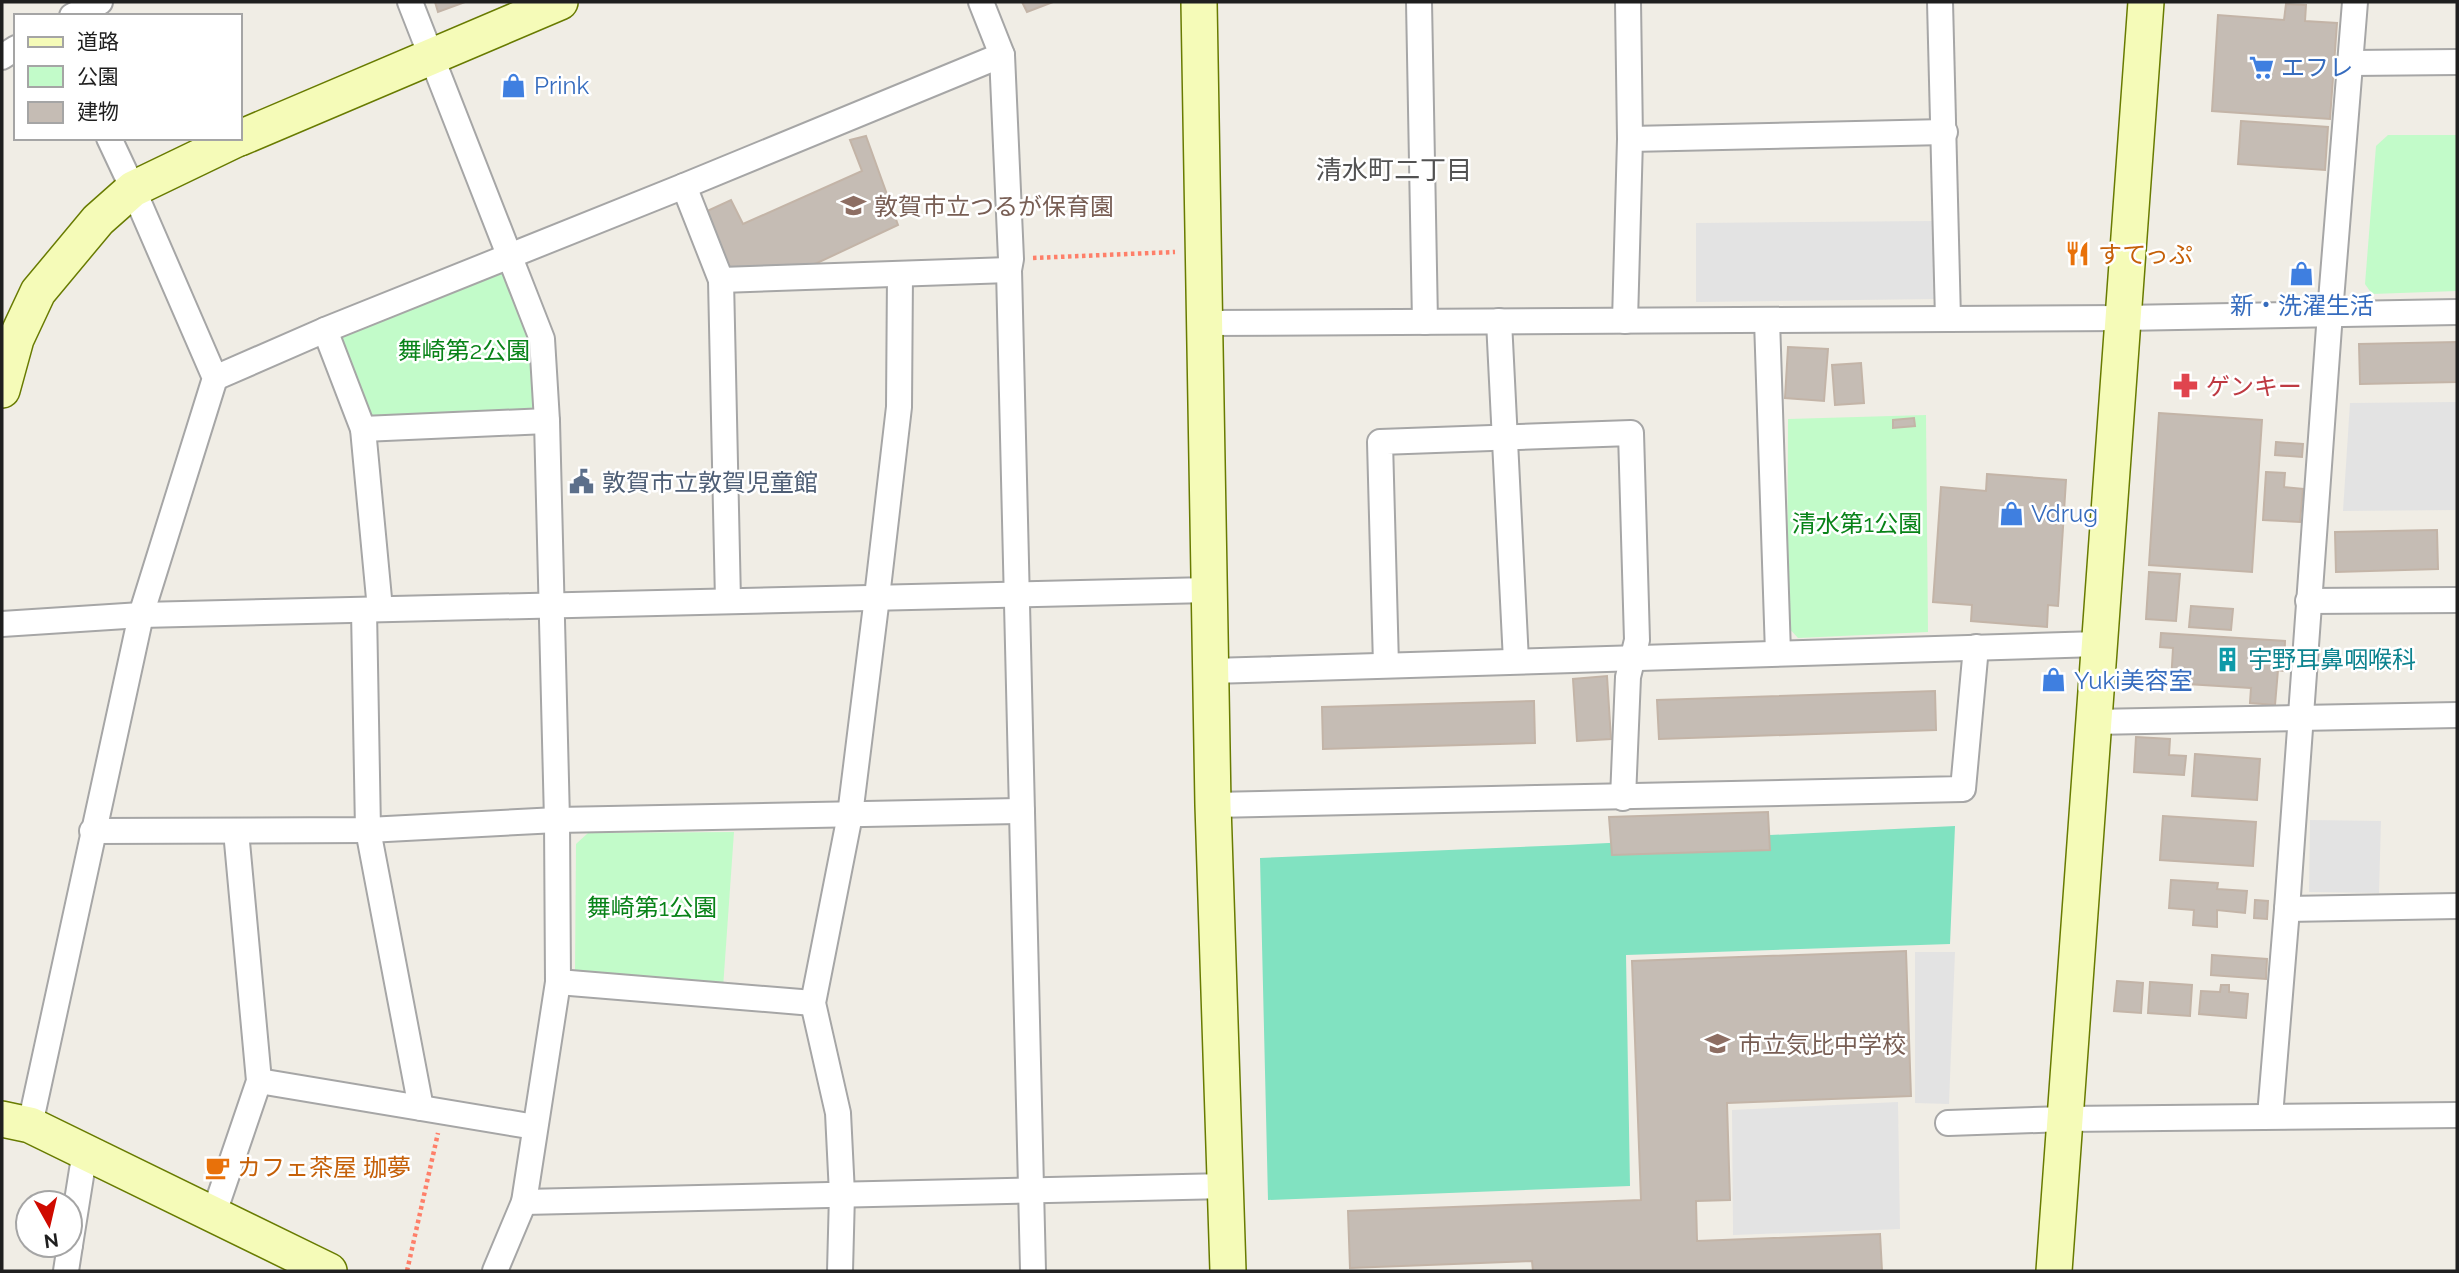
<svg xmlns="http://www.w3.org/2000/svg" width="2459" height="1273" font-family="Raleway,'Noto Sans JP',sans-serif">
<rect width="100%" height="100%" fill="#f0ede5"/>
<!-- park -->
<g fill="#c2fbc9">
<path d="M 2388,135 L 2457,135 L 2457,291 L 2372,294 L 2365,284 L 2376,146 Z"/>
<path d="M 494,268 L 504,272 L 531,338 L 534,406 L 526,412 L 375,419 L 368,412 L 339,339 L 347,330 Z"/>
<path d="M 1926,415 L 1928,632 L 1798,638 L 1787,626 L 1788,419 Z"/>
<path d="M 734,832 L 723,988 L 582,977 L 575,971 L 576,844 L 588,833 Z"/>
</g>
<!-- pitch -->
<path fill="#81e2c1" d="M 1955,826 L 1950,944 L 1626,955 L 1630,1186 L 1268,1200 L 1260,858 L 1568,845 Z"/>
<!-- parking -->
<g fill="#e3e3e3">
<path d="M 1933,221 L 1934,299 L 1696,302 L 1696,223 Z"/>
<path d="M 2457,402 L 2457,510 L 2343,511 L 2350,403 Z"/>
<path d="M 2310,820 L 2381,821 L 2379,893 L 2309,892 Z"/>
<path d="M 1915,952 L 1955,952 L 1949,1104 L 1915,1103 Z"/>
<path d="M 1898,1102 L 1900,1229 L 1733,1235 L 1732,1110 Z"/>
</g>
<!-- building -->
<g fill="#c5bcb4" stroke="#c3b4a7" stroke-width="2">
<path d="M 435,2 L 465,2 L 438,12 Z"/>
<path d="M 1022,2 L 1053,2 L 1027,12 Z"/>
<path d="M 2286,4 L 2306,5 L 2305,21 L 2337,23 L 2330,119 L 2212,111 L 2218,15 L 2284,20 Z"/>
<path d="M 2241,121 L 2328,127 L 2325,170 L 2238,164 Z"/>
<path d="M 866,136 L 898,225 L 815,264 L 730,268 L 705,212 L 731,200 L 743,224 L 862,171 L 850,140 Z"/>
<path d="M 2457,342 L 2457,382 L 2360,384 L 2359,344 Z"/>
<path d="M 1788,347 L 1828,349 L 1824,401 L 1785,398 Z"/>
<path d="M 1861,363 L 1864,403 L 1835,405 L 1832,365 Z"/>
<path d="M 2159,413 L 2262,420 L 2252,572 L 2149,565 Z"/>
<path d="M 1914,418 L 1915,426 L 1893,428 L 1893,420 Z"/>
<path d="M 2276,442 L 2303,444 L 2302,457 L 2275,455 Z"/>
<path d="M 2266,472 L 2285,473 L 2284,487 L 2303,489 L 2300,522 L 2263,520 Z"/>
<path d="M 1987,474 L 2066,480 L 2058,606 L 2048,605 L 2047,627 L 1971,621 L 1972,605 L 1933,602 L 1941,487 L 1986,491 Z"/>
<path d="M 2437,530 L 2438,569 L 2336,572 L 2335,532 Z"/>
<path d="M 2149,572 L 2180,574 L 2176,621 L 2146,619 Z"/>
<path d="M 2191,606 L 2233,609 L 2231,630 L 2189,627 Z"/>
<path d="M 2161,633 L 2285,641 L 2284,671 L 2278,670 L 2275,705 L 2250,703 L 2251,688 L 2171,683 L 2173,648 L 2160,647 Z"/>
<path d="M 1607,676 L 1611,739 L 1577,741 L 1573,679 Z"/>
<path d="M 1935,691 L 1936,730 L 1659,739 L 1657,700 Z"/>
<path d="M 1534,701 L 1535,743 L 1323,749 L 1322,707 Z"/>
<path d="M 2136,737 L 2170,739 L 2169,755 L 2186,756 L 2184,775 L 2134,772 Z"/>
<path d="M 2195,754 L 2260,759 L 2257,800 L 2192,796 Z"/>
<path d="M 1768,812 L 1770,850 L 1612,855 L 1609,817 Z"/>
<path d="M 2163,816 L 2256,822 L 2253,866 L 2160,860 Z"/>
<path d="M 2171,880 L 2218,883 L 2217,889 L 2247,891 L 2245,913 L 2217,910 L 2217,927 L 2193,925 L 2194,910 L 2169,908 Z"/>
<path d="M 2255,900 L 2268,901 L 2267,919 L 2254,918 Z"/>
<path d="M 1906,951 L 1911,1096 L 1727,1103 L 1730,1200 L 1696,1201 L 1697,1241 L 1880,1234 L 1882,1271 L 1533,1271 L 1532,1261 L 1350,1268 L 1348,1211 L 1641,1200 L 1632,961 Z"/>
<path d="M 2212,955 L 2267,959 L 2266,979 L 2211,975 Z"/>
<path d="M 2117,981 L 2143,983 L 2141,1013 L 2114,1011 Z"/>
<path d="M 2150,982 L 2192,985 L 2190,1016 L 2148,1013 Z"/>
<path d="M 2221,985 L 2229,985 L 2229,992 L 2248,994 L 2246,1018 L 2199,1014 L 2201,991 L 2220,992 Z"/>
</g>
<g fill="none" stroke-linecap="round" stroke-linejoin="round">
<defs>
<g id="street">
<path d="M 410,2 L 542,339 L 547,421 L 557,820 L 558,982 L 524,1202 L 495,1271"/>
<path d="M 981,2 L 1002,55 L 1011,259 L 1009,270 L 1033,1271"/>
<path d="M 1419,2 L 1425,322"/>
<path d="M 1940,2 L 1948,319"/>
<path d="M 72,16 L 100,2"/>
<path d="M 2,57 L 16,48"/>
<path d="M 2351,63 L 2457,62"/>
<path d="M 1630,139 L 1945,132"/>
<path d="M 684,186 L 721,280 L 728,601"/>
<path d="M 721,280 L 1009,270"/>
<path d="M 1767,320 L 1778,653"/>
<path d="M 1499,321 L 1516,661"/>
<path d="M 1625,321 L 1630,139 L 1628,2"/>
<path d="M 1205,323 L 2123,318 L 2457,312"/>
<path d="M 325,330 L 363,429 L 380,609"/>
<path d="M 215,378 L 325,330 L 684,186 L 1002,55"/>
<path d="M 363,429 L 547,421"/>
<path d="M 2308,601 L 2457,600"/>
<path d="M 364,610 L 368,830 L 421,1108"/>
<path d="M 2,624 L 141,615 L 1209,590"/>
<path d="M 1386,665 L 1380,442 L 1631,433 L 1637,640 L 1628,677 L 1623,798"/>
<path d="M 1211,671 L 2098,644"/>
<path d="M 2093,722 L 2457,715"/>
<path d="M 1213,805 L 1963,789 L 1976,647"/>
<path d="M 92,831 L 368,830 L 557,820 L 1022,811"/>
<path d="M 2287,909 L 2457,906"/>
<path d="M 558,982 L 813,1003"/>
<path d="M 259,1081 L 535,1127"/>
<path d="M 2270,1116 L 2287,909 L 2330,313 L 2355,2"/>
<path d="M 1948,1123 L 2065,1119 L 2457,1115"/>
<path d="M 30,1125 L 141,615 L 215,378 L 133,189 L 109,138"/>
<path d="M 524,1202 L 1227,1186"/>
<path d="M 214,1213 L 259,1081 L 236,831"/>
<path d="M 70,1245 L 85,1151"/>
<path d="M 66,1271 L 70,1245"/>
<path d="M 840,1271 L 842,1194 L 838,1113 L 813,1003 L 850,815 L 877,597 L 899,407 L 900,274"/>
</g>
<g id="secondary">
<path d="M 1199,2 L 1213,805 L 1228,1271"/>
<path d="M 240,138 L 560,2"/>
<path d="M 2,390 L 16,339 L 38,292 L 98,220 L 133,189 L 239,138"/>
<path d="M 2,1119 L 30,1125 L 329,1271"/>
<path d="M 2054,1271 L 2146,2"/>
</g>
</defs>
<!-- street casing -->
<use href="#street" stroke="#a6a6a6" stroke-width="28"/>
<!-- secondary casing -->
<use href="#secondary" stroke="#687b01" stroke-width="38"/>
<!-- path -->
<g stroke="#fe7f69" stroke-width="4.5" stroke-dasharray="3.5 3.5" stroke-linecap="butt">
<path d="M 1033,258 L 1175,252"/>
<path d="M 407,1271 L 438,1133"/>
</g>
<!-- street -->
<use href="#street" stroke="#fff" stroke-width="24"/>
<!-- secondary -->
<use href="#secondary" stroke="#f5fbb8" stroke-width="35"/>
</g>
<!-- icons -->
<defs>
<symbol id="supermarket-bare" viewBox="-9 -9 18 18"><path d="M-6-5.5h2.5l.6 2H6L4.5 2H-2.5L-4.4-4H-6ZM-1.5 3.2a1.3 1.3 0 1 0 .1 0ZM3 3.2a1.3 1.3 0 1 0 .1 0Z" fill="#3f7fe0" stroke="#fff" stroke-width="2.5" paint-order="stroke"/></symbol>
<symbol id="shop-bare" viewBox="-9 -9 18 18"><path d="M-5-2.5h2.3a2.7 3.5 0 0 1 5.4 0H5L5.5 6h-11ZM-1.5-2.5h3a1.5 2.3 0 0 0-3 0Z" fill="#3f7fe0" stroke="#fff" stroke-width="2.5" paint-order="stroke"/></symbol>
<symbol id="school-bare" viewBox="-9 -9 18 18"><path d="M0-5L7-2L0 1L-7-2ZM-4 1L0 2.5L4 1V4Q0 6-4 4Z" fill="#8d6e63" stroke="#fff" stroke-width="2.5" paint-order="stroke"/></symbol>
<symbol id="restaurant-bare" viewBox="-9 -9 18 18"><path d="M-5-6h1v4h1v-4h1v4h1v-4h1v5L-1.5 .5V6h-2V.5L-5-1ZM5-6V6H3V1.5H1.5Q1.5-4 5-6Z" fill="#e8710a" stroke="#fff" stroke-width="2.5" paint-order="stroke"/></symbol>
<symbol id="pharmacy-bare" viewBox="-9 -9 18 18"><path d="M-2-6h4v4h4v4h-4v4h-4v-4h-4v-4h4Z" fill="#e0444e" stroke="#fff" stroke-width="2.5" paint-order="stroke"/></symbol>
<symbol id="civic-bare" viewBox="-9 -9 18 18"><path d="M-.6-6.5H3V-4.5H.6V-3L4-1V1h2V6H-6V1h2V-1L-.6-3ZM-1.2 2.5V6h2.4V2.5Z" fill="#5c6f8a" stroke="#fff" stroke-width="2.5" paint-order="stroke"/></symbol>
<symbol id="building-bare" viewBox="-9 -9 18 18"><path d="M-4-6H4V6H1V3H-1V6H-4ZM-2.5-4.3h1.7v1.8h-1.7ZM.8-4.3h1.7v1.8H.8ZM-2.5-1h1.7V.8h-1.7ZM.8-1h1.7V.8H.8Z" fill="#0f9aa8" stroke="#fff" stroke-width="2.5" paint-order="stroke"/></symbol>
<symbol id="cafe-bare" viewBox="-9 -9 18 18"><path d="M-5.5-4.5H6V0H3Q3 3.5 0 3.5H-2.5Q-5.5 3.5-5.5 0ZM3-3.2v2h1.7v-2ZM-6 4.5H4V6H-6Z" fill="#e8710a" stroke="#fff" stroke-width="2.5" paint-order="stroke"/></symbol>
</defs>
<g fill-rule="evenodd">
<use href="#supermarket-bare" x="2244" y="50" width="35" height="35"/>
<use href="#shop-bare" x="496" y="68" width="35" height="35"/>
<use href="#school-bare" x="836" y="188" width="35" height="35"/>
<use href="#restaurant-bare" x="2060" y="236" width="35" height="35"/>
<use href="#shop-bare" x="2284" y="256" width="35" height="35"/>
<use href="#pharmacy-bare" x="2168" y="368" width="35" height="35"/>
<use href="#civic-bare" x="564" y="464" width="35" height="35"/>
<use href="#shop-bare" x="1994" y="496" width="35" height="35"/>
<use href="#building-bare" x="2210" y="642" width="35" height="35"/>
<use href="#shop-bare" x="2036" y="662" width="35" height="35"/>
<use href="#school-bare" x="1700" y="1026" width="35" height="35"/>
<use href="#cafe-bare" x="200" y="1150" width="35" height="35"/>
</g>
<g text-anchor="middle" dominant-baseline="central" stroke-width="5" stroke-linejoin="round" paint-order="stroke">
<!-- shop labels -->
<g font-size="24" fill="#366cbe" stroke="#fff" text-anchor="start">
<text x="2281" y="67">エフレ</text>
<text x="534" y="85">Prink</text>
<text x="2302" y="305" text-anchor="middle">新・洗濯生活</text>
<text x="2031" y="513">Vdrug</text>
<text x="2074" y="680">Yuki美容室</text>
</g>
<!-- education labels -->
<g font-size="24" fill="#785e54" stroke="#fff" text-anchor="start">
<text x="874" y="206">敦賀市立つるが保育園</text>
<text x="1738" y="1044">市立気比中学校</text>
</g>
<!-- food labels -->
<g font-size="24" fill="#c56008" stroke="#fff" text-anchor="start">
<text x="2098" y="254">すてっぷ</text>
<text x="237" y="1167">カフェ茶屋 珈夢</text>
</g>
<!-- park labels -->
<g font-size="24" fill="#088318" stroke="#fff">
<text x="464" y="350">舞崎第2公園</text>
<text x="1857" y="523">清水第1公園</text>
<text x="652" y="907">舞崎第1公園</text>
</g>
<!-- health labels -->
<g font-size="24" fill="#be3a42" stroke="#fff" text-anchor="start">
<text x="2206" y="386">ゲンキー</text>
</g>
<!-- service labels -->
<g font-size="24" fill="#4e5e75" stroke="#fff" text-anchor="start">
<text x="602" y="482">敦賀市立敦賀児童館</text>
</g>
<!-- culture labels -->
<g font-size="24" fill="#0d838f" stroke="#fff" text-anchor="start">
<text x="2248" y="659">宇野耳鼻咽喉科</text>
</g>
<!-- neighbourhood labels -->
<g font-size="26" fill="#525252" stroke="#fff">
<text x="1394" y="170">清水町二丁目</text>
</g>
</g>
<!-- border -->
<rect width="2459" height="1273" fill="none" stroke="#1f1f1f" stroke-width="7"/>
<!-- legend -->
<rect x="14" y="14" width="228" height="126" fill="#ffffff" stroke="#a5a5a5" stroke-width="2"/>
<rect x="28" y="37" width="35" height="10" fill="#f5fbb8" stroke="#a5a5a5" stroke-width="2"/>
<text x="77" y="49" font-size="21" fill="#1f1f1f">道路</text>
<rect x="28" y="66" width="35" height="21" fill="#c2fbc9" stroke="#a5a5a5" stroke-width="2"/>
<text x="77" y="84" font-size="21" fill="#1f1f1f">公園</text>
<rect x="28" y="102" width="35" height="21" fill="#c5bcb4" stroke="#a5a5a5" stroke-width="2"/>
<text x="77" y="119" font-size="21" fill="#1f1f1f">建物</text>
<!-- north arrow -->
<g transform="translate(49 1224) rotate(172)"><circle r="33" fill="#ffffff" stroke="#a5a5a5" stroke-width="2"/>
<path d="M0-5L12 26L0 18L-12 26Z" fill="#cf0a00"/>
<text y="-10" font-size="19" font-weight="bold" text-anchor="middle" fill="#1f1f1f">N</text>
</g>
</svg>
